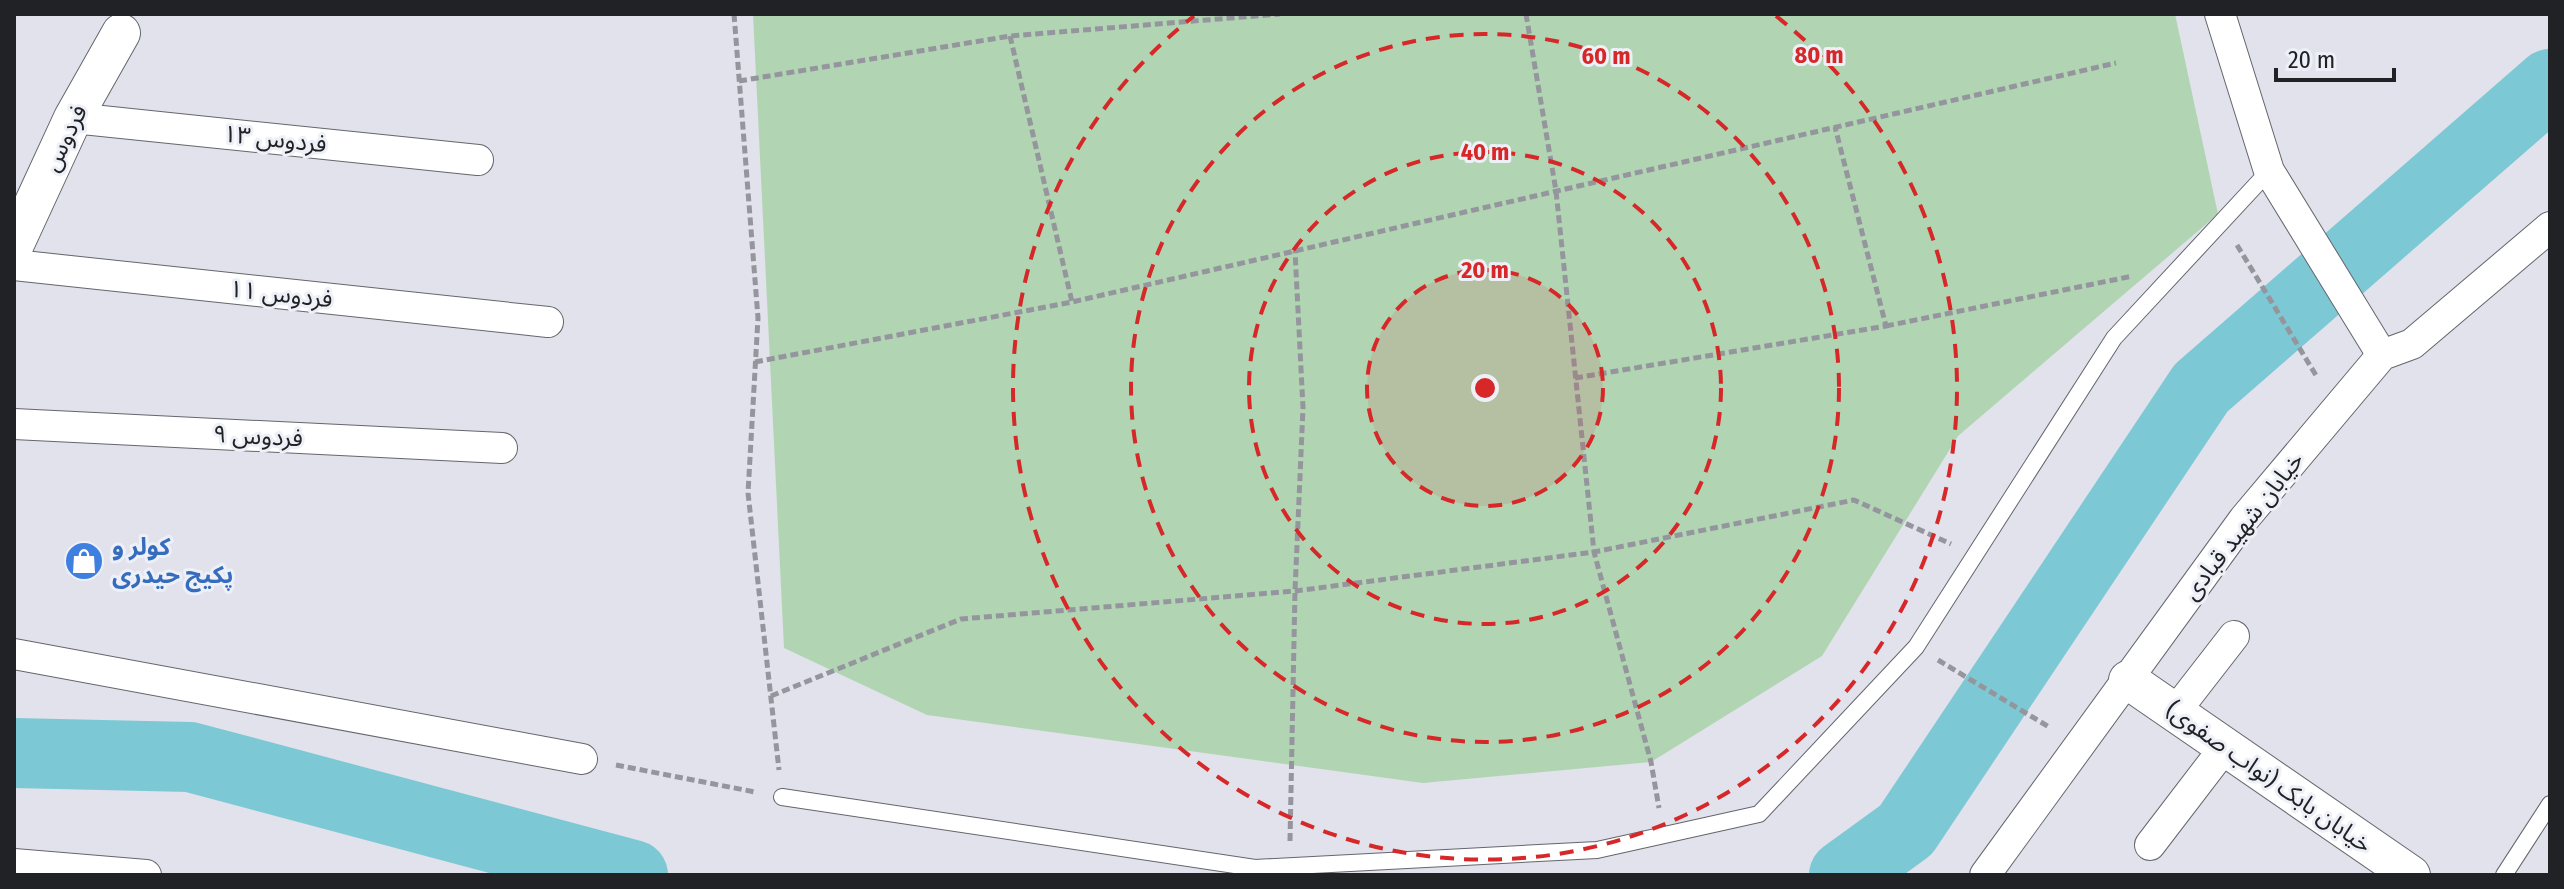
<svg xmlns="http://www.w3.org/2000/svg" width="2564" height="889" font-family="'Fira Sans Condensed','Noto Sans Arabic',sans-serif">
<rect width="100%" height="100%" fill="#e1e2eb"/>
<!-- green -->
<path fill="#b1d5b3" d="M 753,14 L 2175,14 L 2218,214 L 1958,436 L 1822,656 L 1651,762 L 1423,783 L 927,715 L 784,648 Z"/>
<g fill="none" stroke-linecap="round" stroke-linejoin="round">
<!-- river -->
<g stroke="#7cc8d4" stroke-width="70">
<path d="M 14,753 L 190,757 L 633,875"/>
<path d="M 1844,875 L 1906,830 L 2201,388 L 2550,84"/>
</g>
<defs>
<g id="service">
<path d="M 782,797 L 1255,868 L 1597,850 L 1759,814 L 1916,647 L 2114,338 L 2269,171"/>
<path d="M 2504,875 L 2550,804"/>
</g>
<g id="minor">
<path d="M 2220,14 L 2269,171 L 2382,355"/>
<path d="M 73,118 L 478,160"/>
<path d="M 14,265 L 548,322"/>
<path d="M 14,424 L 502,448"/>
<path d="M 14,654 L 582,759"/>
<path d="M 2175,712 L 2234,636"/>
<path d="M 2150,845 L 2225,747"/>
<path d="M 14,864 L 146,875"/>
<path d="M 1985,875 L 2244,519 L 2382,355 L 2412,344 L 2550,227"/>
</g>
<g id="tertiary">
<path d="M 14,246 L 73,118 L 121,33"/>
<path d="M 2128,680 L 2411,875"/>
</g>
</defs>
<!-- service casing -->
<use href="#service" stroke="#64666d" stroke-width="18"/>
<!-- minor casing -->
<use href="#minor" stroke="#64666d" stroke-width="32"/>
<!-- tertiary casing -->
<use href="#tertiary" stroke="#64666d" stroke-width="40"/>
<!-- path -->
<g stroke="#95969d" stroke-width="5" stroke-dasharray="8 4" stroke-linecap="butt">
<path d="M 734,14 L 758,318 L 748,493 L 779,770"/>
<path d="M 1526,14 L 1556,191 L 1594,552 L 1651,762 L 1659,808"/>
<path d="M 1010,36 L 1072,302"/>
<path d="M 739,81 L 1010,36 L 1280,14"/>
<path d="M 2237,245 L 2317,377"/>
<path d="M 1886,326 L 2133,276"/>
<path d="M 755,362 L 1072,302 L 2116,63"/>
<path d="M 1575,378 L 1886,326 L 1835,127"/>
<path d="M 1938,660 L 2049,727"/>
<path d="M 771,696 L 961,619 L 1295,591 L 1594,552 L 1854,500 L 1951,544"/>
<path d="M 616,765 L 755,792"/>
<path d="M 1290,841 L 1295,591 L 1303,408 L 1295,251"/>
</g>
<!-- service -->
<use href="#service" stroke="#fff" stroke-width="16"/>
<!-- minor -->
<use href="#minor" stroke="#fff" stroke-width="30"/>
<!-- tertiary -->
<use href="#tertiary" stroke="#fff" stroke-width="38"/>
</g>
<!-- distance rings -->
<circle cx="1485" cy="388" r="118" fill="#d62828" fill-opacity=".12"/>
<g fill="none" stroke="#d62828" stroke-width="4" stroke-dasharray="14 10">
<circle cx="1485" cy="388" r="118"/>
<circle cx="1485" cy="388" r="236"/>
<circle cx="1485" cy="388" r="354"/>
<path d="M1776 16A472 472 0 1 1 1194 16"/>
</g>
<!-- icons -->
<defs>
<symbol id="shop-disc" viewBox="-11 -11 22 22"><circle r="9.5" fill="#3f7fe0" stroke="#eef0f8"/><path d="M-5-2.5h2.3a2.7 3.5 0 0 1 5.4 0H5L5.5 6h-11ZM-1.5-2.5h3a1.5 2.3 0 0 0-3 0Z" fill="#fff"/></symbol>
</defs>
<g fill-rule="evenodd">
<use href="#shop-disc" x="62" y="539" width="44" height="44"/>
</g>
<g text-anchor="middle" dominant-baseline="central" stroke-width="6" stroke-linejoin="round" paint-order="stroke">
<!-- street labels -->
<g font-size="24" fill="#212225" stroke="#eef0f8">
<text transform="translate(65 138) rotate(-64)">فردوس</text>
<text transform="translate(275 139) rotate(6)">فردوس ۱۳</text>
<text transform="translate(281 294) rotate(6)">فردوس ۱۱</text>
<text transform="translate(258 436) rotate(3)">فردوس ۹</text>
<text transform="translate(2243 526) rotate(-52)">خیابان شهید قبادی</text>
<text transform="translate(2269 777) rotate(35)">خیابان بابک (نواب صفوی)</text>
</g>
<!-- shop labels -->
<g font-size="24" font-weight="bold" fill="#366cbe" stroke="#eef0f8" text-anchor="start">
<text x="112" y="547">کولر و<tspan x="112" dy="28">پکیج حیدری</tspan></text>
</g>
</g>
<circle cx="1485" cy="388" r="12" fill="#d62828" stroke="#eef0f8" stroke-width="4"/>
<g font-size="24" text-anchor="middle" font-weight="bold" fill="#d62828" stroke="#eef0f8" stroke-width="6" stroke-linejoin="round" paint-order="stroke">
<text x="1819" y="63">80 m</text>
<text x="1606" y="64">60 m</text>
<text x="1485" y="160">40 m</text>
<text x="1485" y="278">20 m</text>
</g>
<!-- border -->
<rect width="2564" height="889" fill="none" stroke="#212225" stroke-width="32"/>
<!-- scale -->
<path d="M2276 68v12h118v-12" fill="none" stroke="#212225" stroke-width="4"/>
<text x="2288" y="68" font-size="24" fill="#212225" stroke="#eef0f8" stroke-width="6" paint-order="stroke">20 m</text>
</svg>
